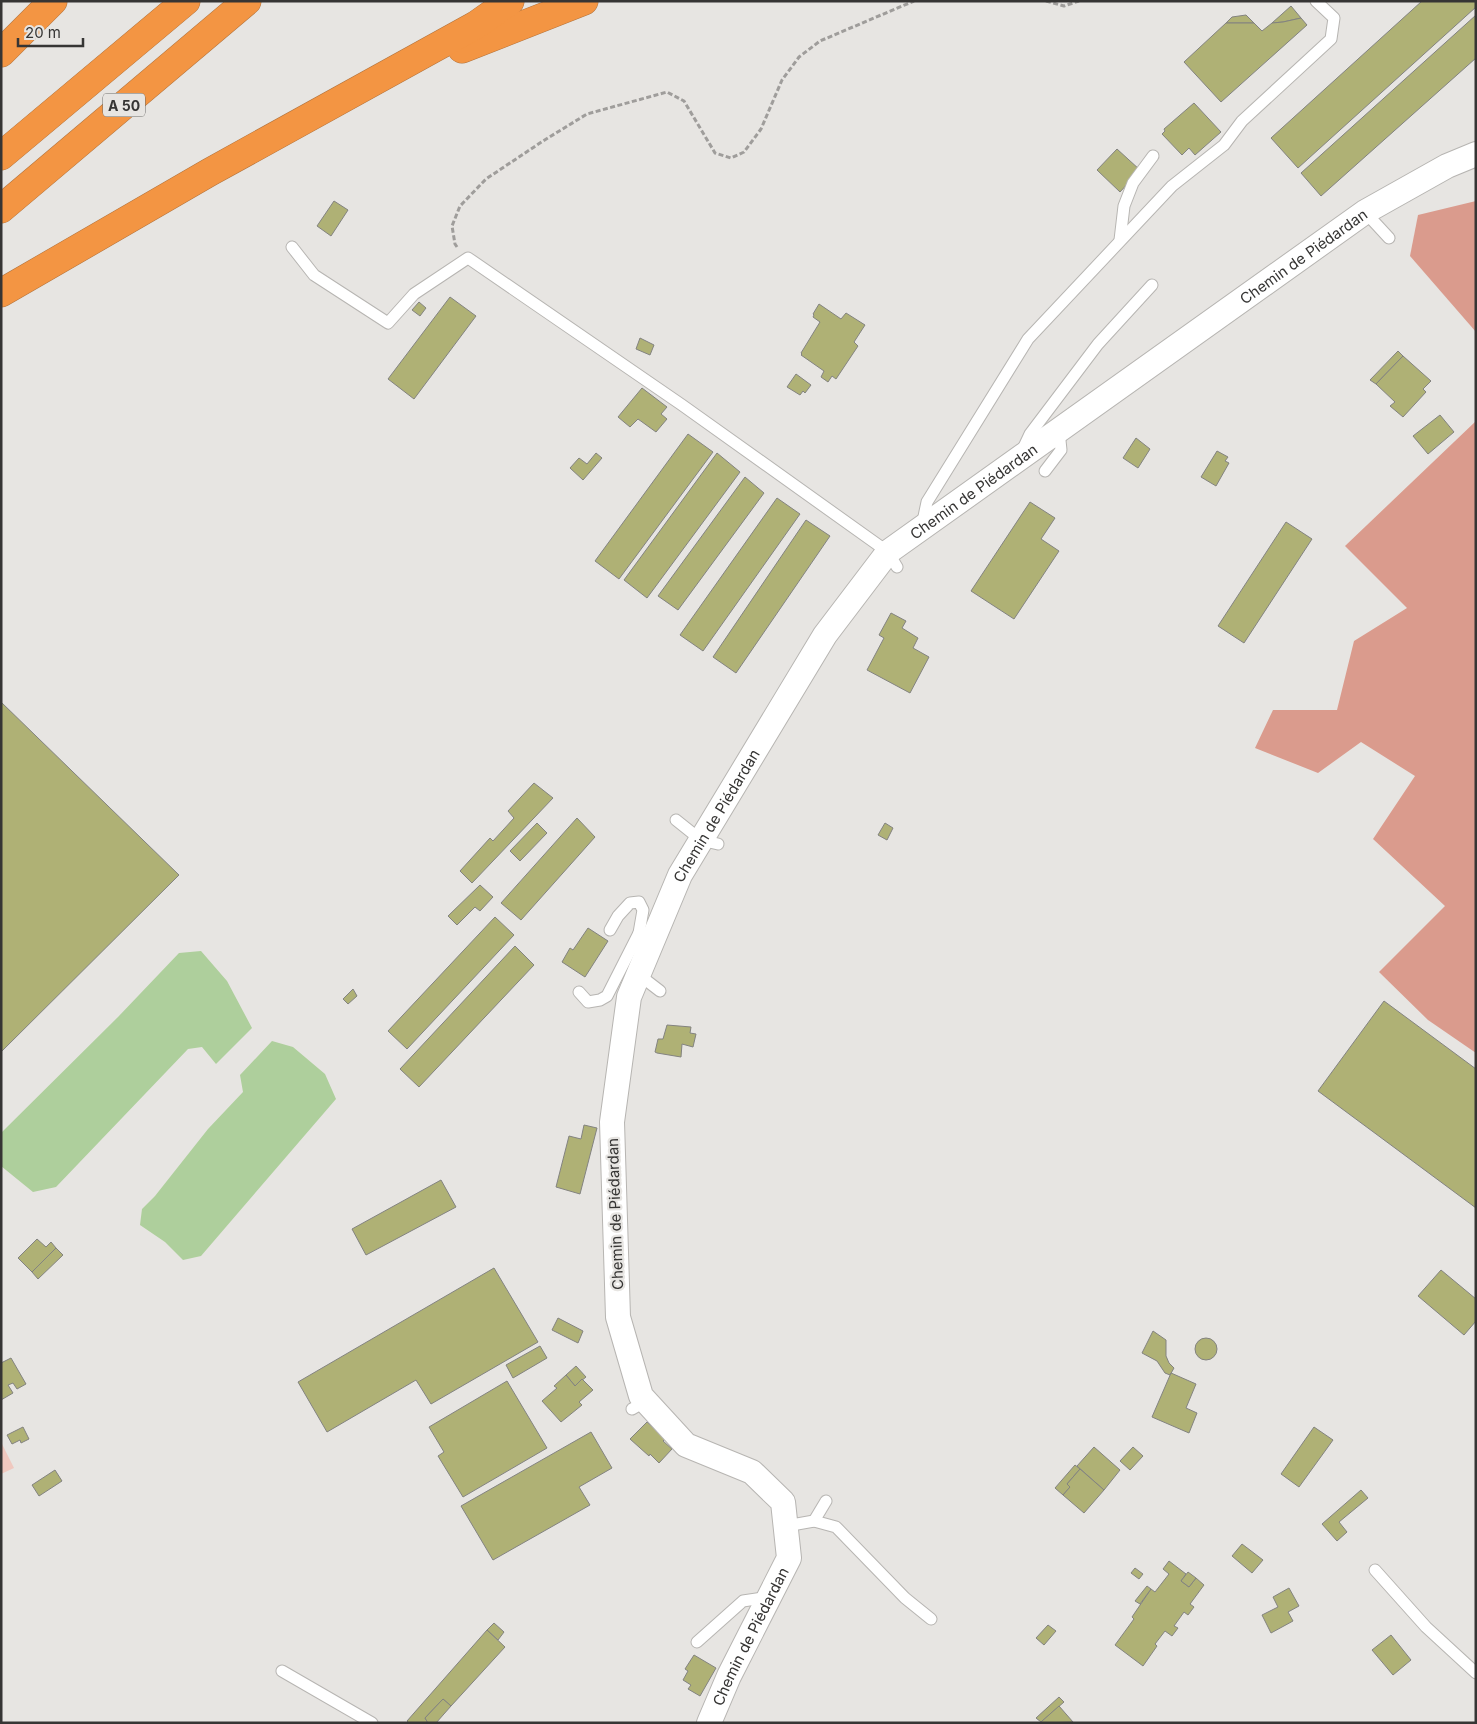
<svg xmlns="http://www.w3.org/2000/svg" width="1477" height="1724" font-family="Inter,sans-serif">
<rect width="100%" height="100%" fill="#e7e5e2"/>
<!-- green -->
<path fill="#f0c8bf" d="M 1,1442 L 14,1468 L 1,1474 Z"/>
<!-- forest -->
<g fill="#da9b8d">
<path d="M 1476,201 L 1476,332 L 1410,256 L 1418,215 Z"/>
<path d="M 1476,421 L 1476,1053 L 1428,1020 L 1379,972 L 1445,906 L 1373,839 L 1415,776 L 1361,742 L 1318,773 L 1255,748 L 1273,710 L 1337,710 L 1354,641 L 1407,608 L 1345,546 Z"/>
</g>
<!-- water -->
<g fill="#aecf9c">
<path d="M 201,951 L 227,981 L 252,1028 L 216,1064 L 202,1047 L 188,1049 L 56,1187 L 33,1192 L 1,1166 L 1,1133 L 118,1017 L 179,953 Z"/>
<path d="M 272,1041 L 293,1047 L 325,1074 L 336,1099 L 201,1256 L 183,1260 L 165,1242 L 140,1225 L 142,1209 L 155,1196 L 208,1129 L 243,1092 L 240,1075 Z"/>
</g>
<!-- building -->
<g fill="#afb175" stroke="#838380">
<path d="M 1422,1 L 1476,1 L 1476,7 L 1298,168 L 1271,138 Z"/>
<path d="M 1291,6 L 1301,18 L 1283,22 L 1272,23 Z"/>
<path d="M 1246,15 L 1254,23 L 1226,23 L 1232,17 Z"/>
<path d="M 1476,15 L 1476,58 L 1321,196 L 1301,173 Z"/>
<path d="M 1301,18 L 1307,25 L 1221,102 L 1184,62 L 1226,23 L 1254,23 L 1262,31 L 1272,23 L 1283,22 Z"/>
<path d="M 1194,103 L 1221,132 L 1195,155 L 1189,148 L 1182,155 L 1162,134 L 1165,131 L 1164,129 Z"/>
<path d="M 1117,149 L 1140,170 L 1120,192 L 1097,170 Z"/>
<path d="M 334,201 L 348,210 L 331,236 L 317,226 Z"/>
<path d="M 450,297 L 476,316 L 414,399 L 388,379 Z"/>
<path d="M 419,302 L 426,308 L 420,316 L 412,310 Z"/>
<path d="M 819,304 L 841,319 L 846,313 L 865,325 L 854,342 L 858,346 L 836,379 L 832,376 L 828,382 L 821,377 L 824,371 L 801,355 L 802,354 L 801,353 L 820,322 L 813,317 L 814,315 L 813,314 Z"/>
<path d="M 640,338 L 654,345 L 650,355 L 636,349 Z"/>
<path d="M 1398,351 L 1403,356 L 1376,384 L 1370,380 Z"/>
<path d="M 1403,356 L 1431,381 L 1423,389 L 1426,392 L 1403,417 L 1390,406 L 1395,402 L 1376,384 Z"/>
<path d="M 796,374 L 811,385 L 805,393 L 803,391 L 800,395 L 787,387 Z"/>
<path d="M 642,388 L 667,407 L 661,414 L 667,419 L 656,432 L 638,419 L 630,427 L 618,417 Z"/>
<path d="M 1440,415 L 1454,432 L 1428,454 L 1413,436 Z"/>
<path d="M 688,434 L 713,452 L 619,579 L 595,561 Z"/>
<path d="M 1136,438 L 1150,449 L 1138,468 L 1123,458 Z"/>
<path d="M 1217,451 L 1228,457 L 1225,461 L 1229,463 L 1216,486 L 1201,477 Z"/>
<path d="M 596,453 L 602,458 L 583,480 L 570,468 L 579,458 L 587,464 Z"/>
<path d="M 717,453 L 740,472 L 647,598 L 624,580 Z"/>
<path d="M 745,477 L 764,493 L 678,610 L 658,596 Z"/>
<path d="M 777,498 L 800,514 L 703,651 L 680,635 Z"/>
<path d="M 1030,502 L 1055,518 L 1041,539 L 1059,551 L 1014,619 L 971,591 Z"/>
<path d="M 806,520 L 830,536 L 736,673 L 713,657 Z"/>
<path d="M 1286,522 L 1312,539 L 1244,643 L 1218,626 Z"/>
<path d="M 891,613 L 906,621 L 902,628 L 918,638 L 913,648 L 929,657 L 910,693 L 867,670 L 884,638 L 879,635 Z"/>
<path d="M 1,702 L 179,875 L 1,1052 Z"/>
<path d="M 534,783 L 553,798 L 472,883 L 460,871 L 490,838 L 493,841 L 514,818 L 508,811 Z"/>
<path d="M 577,818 L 595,837 L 521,920 L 501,903 Z"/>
<path d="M 537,823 L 547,833 L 520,861 L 510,851 Z"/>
<path d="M 885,823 L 893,828 L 887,840 L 878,835 Z"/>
<path d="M 480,885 L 493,897 L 480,911 L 475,907 L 457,925 L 448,916 Z"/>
<path d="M 495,917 L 514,935 L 407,1049 L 388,1031 Z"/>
<path d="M 588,928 L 608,941 L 585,977 L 562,962 L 570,948 L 573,950 Z"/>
<path d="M 515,946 L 534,965 L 419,1087 L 400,1069 Z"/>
<path d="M 353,989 L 357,996 L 348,1004 L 343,999 Z"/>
<path d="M 1384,1001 L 1476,1069 L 1476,1208 L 1318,1091 Z"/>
<path d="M 667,1025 L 691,1027 L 690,1033 L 696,1034 L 693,1047 L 682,1044 L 681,1057 L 657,1053 L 655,1052 L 658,1039 L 663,1039 Z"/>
<path d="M 584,1125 L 597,1128 L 580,1194 L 556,1187 L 569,1136 L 581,1139 Z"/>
<path d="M 441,1180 L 456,1207 L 366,1255 L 352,1229 Z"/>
<path d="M 37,1239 L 46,1247 L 51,1242 L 56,1248 L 32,1272 L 18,1258 Z"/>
<path d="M 56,1248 L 63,1255 L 38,1279 L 32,1272 Z"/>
<path d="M 494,1268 L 538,1342 L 431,1404 L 416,1380 L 327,1432 L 298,1382 Z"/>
<path d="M 1441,1270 L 1476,1299 L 1476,1321 L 1464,1335 L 1418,1296 Z"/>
<path d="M 558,1318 L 583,1331 L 578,1343 L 552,1330 Z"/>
<path d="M 1153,1331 L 1166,1340 L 1166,1356 L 1169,1363 L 1174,1368 L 1170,1375 L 1165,1373 L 1157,1361 L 1142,1353 Z"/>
<circle cx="1206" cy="1349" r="11"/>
<path d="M 540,1346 L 547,1358 L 513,1378 L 506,1365 Z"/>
<path d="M 11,1358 L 26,1384 L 17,1389 L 13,1383 L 8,1385 L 13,1393 L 1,1400 L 1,1363 Z"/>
<path d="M 576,1366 L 586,1377 L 575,1386 L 566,1375 Z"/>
<path d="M 1171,1373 L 1196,1384 L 1186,1408 L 1197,1413 L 1189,1433 L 1152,1417 Z"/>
<path d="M 566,1375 L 575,1386 L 582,1379 L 593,1390 L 579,1402 L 582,1405 L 561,1422 L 542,1401 L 557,1388 L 554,1386 Z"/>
<path d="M 507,1381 L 547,1448 L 463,1497 L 438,1456 L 444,1452 L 429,1427 Z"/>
<path d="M 647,1422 L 665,1439 L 663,1441 L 672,1449 L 659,1463 L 650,1454 L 649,1456 L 630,1439 Z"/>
<path d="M 23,1427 L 29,1439 L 21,1443 L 20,1440 L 12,1444 L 7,1435 Z"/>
<path d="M 1314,1427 L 1333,1440 L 1299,1487 L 1281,1474 Z"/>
<path d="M 591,1432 L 612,1468 L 579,1487 L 590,1505 L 493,1560 L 461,1506 Z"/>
<path d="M 1094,1447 L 1120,1470 L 1104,1490 L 1077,1466 Z"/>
<path d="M 1133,1447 L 1143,1456 L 1130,1470 L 1120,1461 Z"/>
<path d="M 1075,1465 L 1080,1469 L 1067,1484 L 1070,1487 L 1063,1495 L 1055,1488 Z"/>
<path d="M 1080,1469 L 1104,1490 L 1084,1513 L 1063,1495 L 1070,1487 L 1067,1484 Z"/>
<path d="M 55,1470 L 62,1481 L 39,1496 L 32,1485 Z"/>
<path d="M 1361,1490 L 1368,1498 L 1339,1522 L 1347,1532 L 1337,1541 L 1322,1524 Z"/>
<path d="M 1242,1544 L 1263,1560 L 1252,1573 L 1232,1556 Z"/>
<path d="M 1169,1561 L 1186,1574 L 1181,1581 L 1189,1587 L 1196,1578 L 1204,1585 L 1190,1604 L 1194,1607 L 1188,1615 L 1184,1612 L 1174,1626 L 1178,1628 L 1172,1636 L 1165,1631 L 1155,1644 L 1157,1646 L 1143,1666 L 1115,1645 L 1134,1619 L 1132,1617 L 1151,1589 L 1155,1592 L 1169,1574 L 1163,1569 Z"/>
<path d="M 1135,1568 L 1143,1574 L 1139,1579 L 1131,1573 Z"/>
<path d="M 1188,1572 L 1196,1578 L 1189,1587 L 1181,1581 Z"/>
<path d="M 1147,1586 L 1151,1589 L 1140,1604 L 1135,1601 Z"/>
<path d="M 1289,1588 L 1299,1606 L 1288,1612 L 1293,1621 L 1271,1633 L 1262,1615 L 1278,1607 L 1273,1597 Z"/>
<path d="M 494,1623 L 504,1632 L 498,1640 L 487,1630 Z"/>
<path d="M 1048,1625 L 1056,1631 L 1044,1645 L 1036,1638 Z"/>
<path d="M 487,1630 L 505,1647 L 451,1706 L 443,1699 L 425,1718 L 428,1723 L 409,1723 L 407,1721 Z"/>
<path d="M 1391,1635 L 1411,1660 L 1393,1675 L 1372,1650 Z"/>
<path d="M 694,1655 L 716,1668 L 700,1696 L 688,1689 L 691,1685 L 683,1680 L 688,1671 L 685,1669 Z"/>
<path d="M 1059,1697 L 1064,1702 L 1041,1722 L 1036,1718 Z"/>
<path d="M 443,1699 L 451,1706 L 436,1723 L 428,1723 L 425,1718 Z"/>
<path d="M 1059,1706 L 1073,1722 L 1041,1723 L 1041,1722 Z"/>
</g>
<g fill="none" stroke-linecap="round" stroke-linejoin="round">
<defs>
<g id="service">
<path d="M 1365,212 L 1389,238"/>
<path d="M 1120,240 L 1124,206 L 1133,183 L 1153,156"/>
<path d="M 292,247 L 314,275 L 388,323 L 414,294 L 468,258 L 682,405 L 888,552 L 897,567"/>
<path d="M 1022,451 L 1030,434 L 1098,344 L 1152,285"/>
<path d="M 1045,471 L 1061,450 L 1059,431"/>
<path d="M 922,526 L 927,502 L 1028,339 L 1172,186 L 1224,145 L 1242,121 L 1331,39 L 1334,18 L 1316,1"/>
<path d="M 676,820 L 701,840 L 718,844"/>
<path d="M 610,930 L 618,916 L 630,903 L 639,902 L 643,910 L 639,933 L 644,936"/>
<path d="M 638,974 L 660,991"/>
<path d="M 579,992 L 588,1002 L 600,1000 L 607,996 L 639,933"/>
<path d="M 632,1409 L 646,1401"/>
<path d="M 814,1521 L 826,1501"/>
<path d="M 786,1526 L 814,1521 L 836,1527 L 905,1598 L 931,1619"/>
<path d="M 1375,1570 L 1426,1627 L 1476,1673"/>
<path d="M 697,1642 L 743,1601 L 769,1597"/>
<path d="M 282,1671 L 372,1723"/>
</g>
<g id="minor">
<path id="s1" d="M 709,1723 L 729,1676 L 789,1558 L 783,1502 L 752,1472 L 686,1445 L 641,1396 L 618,1317 L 612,1122 L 629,997 L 680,875 L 825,635 L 888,552 L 1365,212 L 1447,166 L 1476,154"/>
</g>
<g id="motorway">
<path d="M 462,49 L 584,1"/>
<path d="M 1,53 L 53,1"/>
<path d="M 1,156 L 186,1"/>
<path d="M 1,209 L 247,1"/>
<path d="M 1,293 L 210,172 L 476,25 L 510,1"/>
</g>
</defs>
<!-- service casing -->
<use href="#service" stroke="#b7b5b2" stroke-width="13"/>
<!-- minor casing -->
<use href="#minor" stroke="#b7b5b2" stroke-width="26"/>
<!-- motorway casing -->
<use href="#motorway" stroke="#b1733e" stroke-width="29"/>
<!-- path -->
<g stroke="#9f9d9b" stroke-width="3" stroke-dasharray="5 2.5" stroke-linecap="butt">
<path d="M 1046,1 L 1064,6 L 1079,1"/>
<path d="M 457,247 L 455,244 L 452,226 L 460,206 L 486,179 L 543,141 L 587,114 L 667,92 L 684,101 L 715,153 L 731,158 L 744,152 L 761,129 L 782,80 L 799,57 L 820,41 L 914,1"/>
</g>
<!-- service -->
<use href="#service" stroke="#fff" stroke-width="11"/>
<!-- minor -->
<use href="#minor" stroke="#fff" stroke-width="24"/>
<!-- motorway -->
<use href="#motorway" stroke="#f39543" stroke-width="28"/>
</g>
<g text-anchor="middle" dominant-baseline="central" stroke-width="4.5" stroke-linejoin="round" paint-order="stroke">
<!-- shield labels -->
<rect fill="#e7e5e2" stroke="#6b6a68" stroke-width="1" x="103" y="93.5" width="42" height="23" rx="4"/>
<g font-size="14" font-weight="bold" fill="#363534">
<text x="124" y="105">A 50</text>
</g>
<!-- street labels -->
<g font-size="15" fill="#363534" stroke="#e7e5e2">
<text stroke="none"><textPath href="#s1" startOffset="1851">Chemin de Piédardan</textPath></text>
<text stroke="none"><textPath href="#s1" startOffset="1446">Chemin de Piédardan</textPath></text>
<text stroke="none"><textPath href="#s1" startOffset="1026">Chemin de Piédardan</textPath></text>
<text transform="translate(615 1214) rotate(-92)">Chemin de Piédardan</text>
<text stroke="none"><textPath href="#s1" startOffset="96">Chemin de Piédardan</textPath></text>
</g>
</g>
<!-- border -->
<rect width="1477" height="1724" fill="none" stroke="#363534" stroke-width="5"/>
<!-- scale -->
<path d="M18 38v8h65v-8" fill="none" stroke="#363534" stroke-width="2.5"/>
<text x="25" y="38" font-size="15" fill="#363534" stroke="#e7e5e2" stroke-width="4" paint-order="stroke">20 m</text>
</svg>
